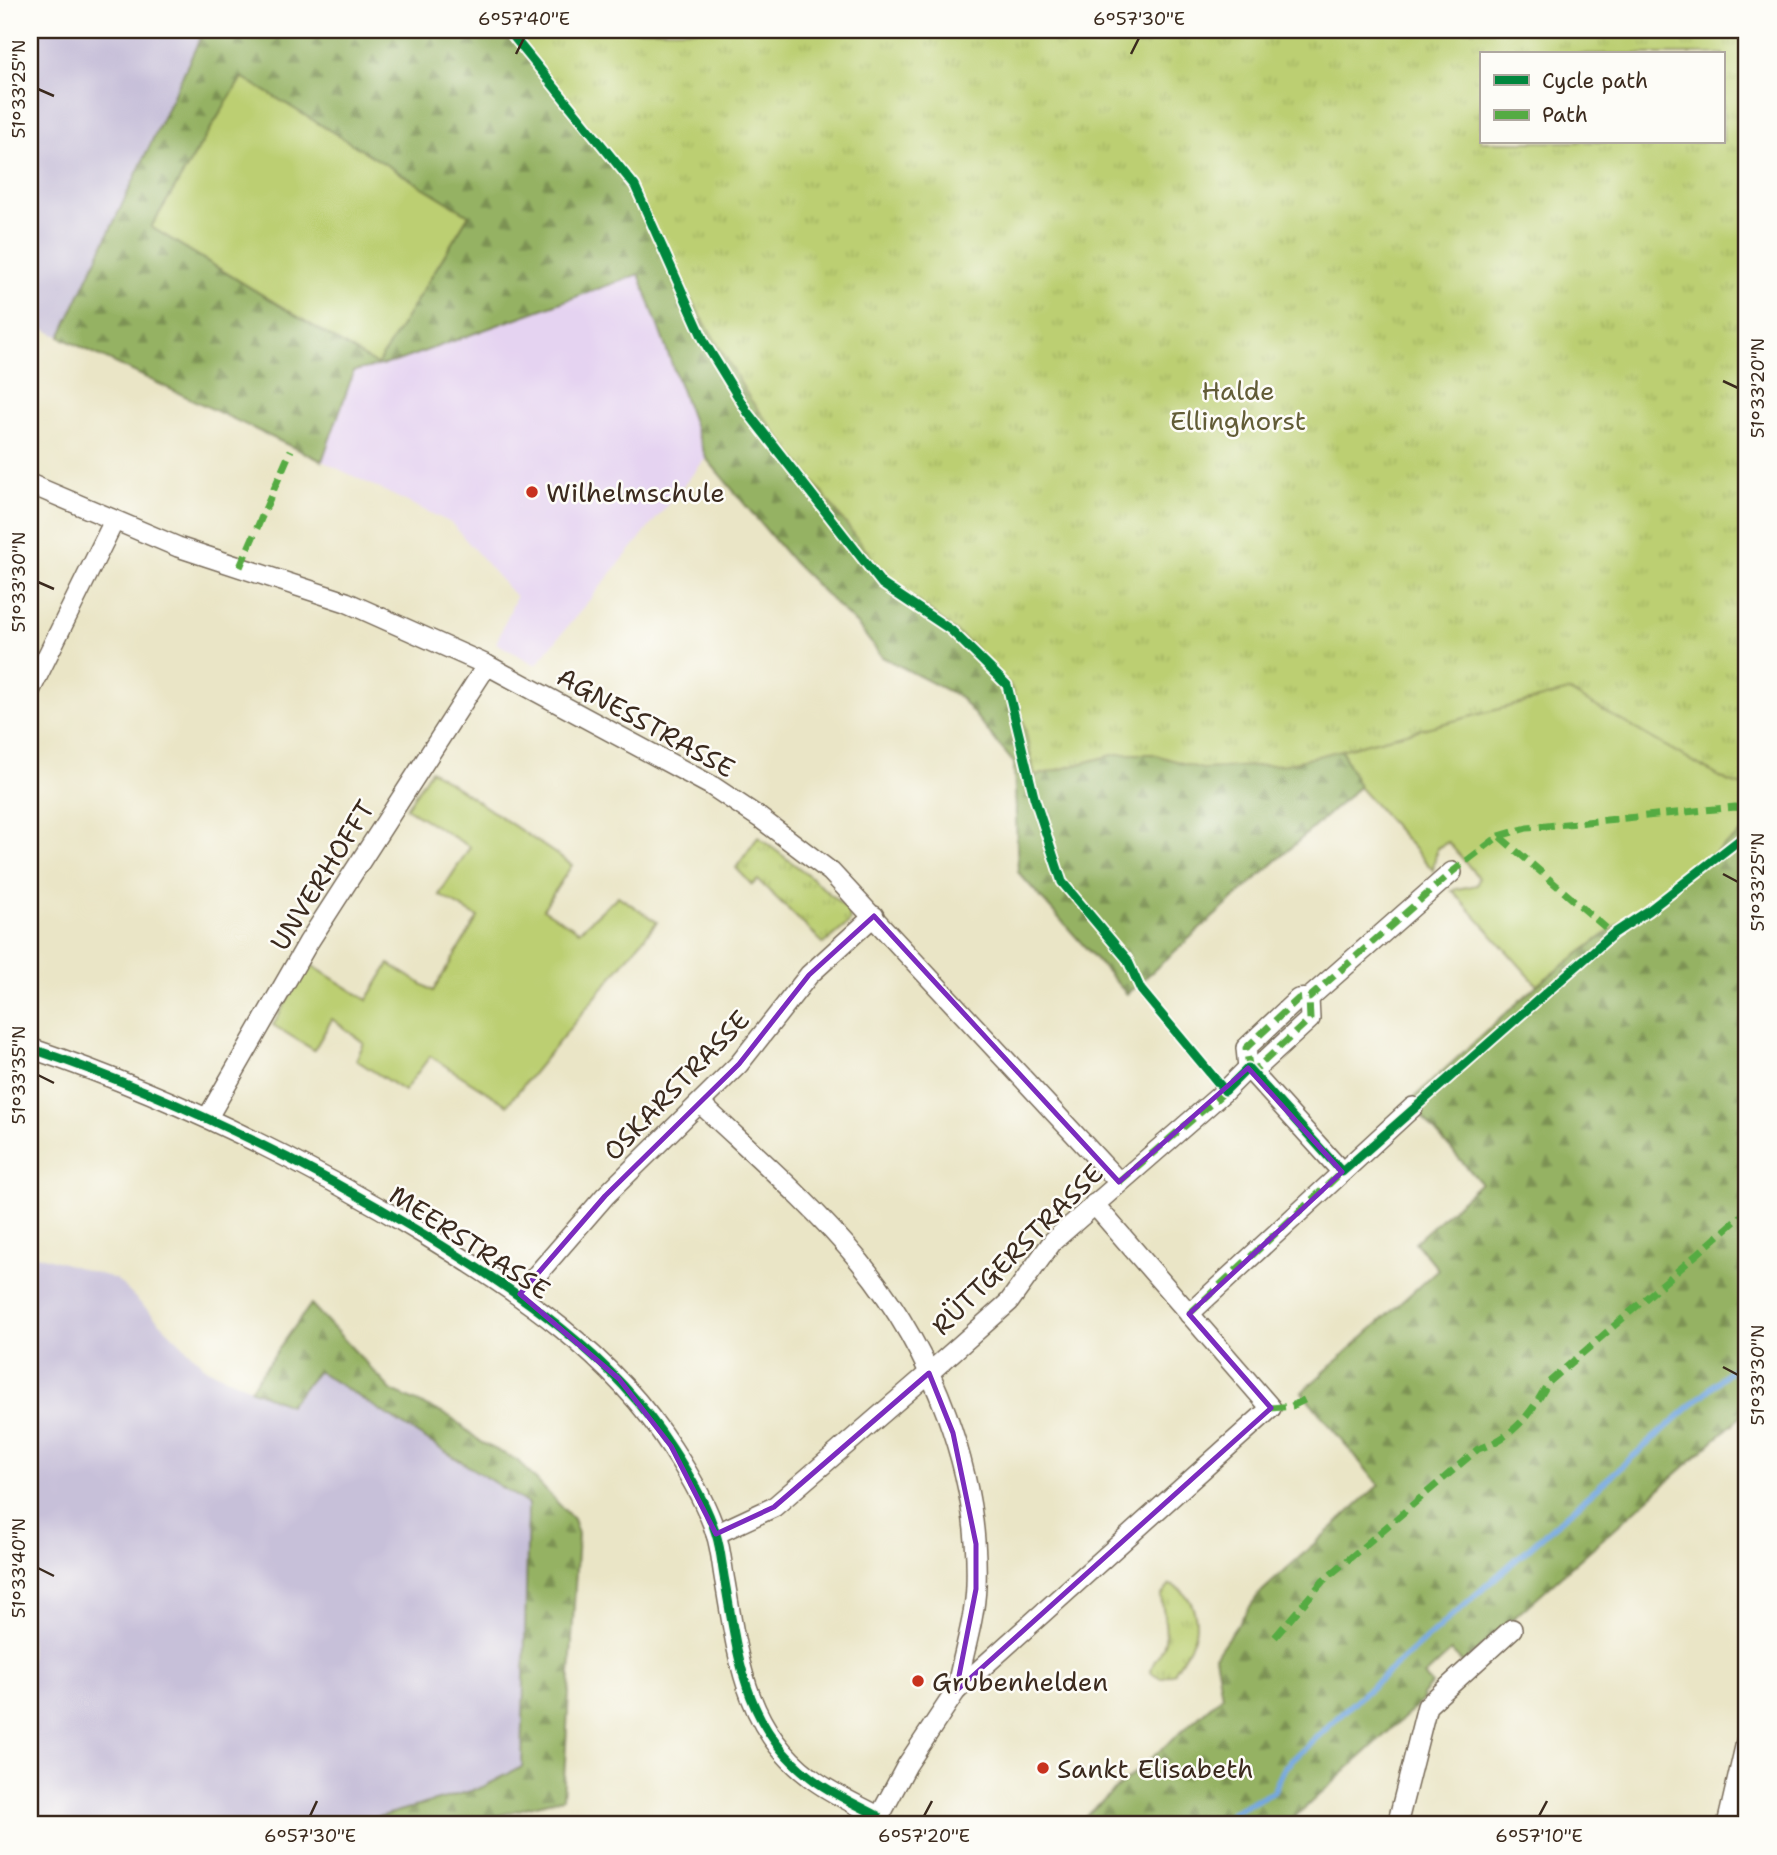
<svg xmlns="http://www.w3.org/2000/svg" width="1777" height="1855" font-family="'Shantell Sans',sans-serif">
<defs>
<pattern id="forest-firs" width="22" height="20" patternUnits="userSpaceOnUse" patternTransform="scale(1.75)"><rect width="22" height="20" fill="#95b264"/><path d="M5 1l3.5 6h-7zM16 11l3.5 6h-7z" fill="#7b9152"/></pattern>
<pattern id="park-tufts" width="24" height="20" patternUnits="userSpaceOnUse" patternTransform="scale(1.75)"><rect width="24" height="20" fill="#bccf72"/><path d="M3 7l-1-3M5 7V3M7 7l1-3M15 17l-1-3M17 17v-4M19 17l1-3" fill="none" stroke="#a2b262"/></pattern>
</defs>
<rect width="100%" height="100%" fill="#fdfcf7"/>
<filter id="ink" filterUnits="userSpaceOnUse"><feTurbulence type="fractalNoise" baseFrequency=".0143" numOctaves="2"/><feDisplacementMap in="SourceGraphic" scale="14" xChannelSelector="R" yChannelSelector="G"/><feConvolveMatrix kernelMatrix="1 2 1 2 8 2 1 2 1" color-interpolation-filters="sRGB"/></filter>
<filter id="wash" filterUnits="userSpaceOnUse"><feTurbulence type="fractalNoise" baseFrequency=".00686" numOctaves="4" result="noise"/><feDisplacementMap in="SourceGraphic" scale="28" xChannelSelector="R" yChannelSelector="G"/><feGaussianBlur stdDeviation="1.57" result="paint"/><feColorMatrix in="noise" values="0 0 0 0 0 0 0 0 0 0 0 0 0 0 0 0 0 1.4 0 .05"/><feComposite in="paint" operator="in"/></filter>
<g filter="url(#wash)">
<rect width="100%" height="100%" fill="#eae5c6"/>
<!-- built -->
<path fill="#e5d3f1" d="M 639,274 L 706,458 L 536,665 L 496,643 L 516,597 L 451,523 L 322,461 L 354,371 L 395,362 Z"/>
<!-- industrial -->
<g fill="#c7c0d9">
<path d="M 30,30 L 204,30 L 60,337 L 30,322 Z"/>
<path d="M 30,1253 L 116,1279 L 207,1369 L 289,1405 L 317,1370 L 528,1503 L 522,1767 L 481,1788 L 350,1825 L 30,1825 Z"/>
</g>
<!-- green -->
<g fill="#bccf72" stroke="#7c7c48" stroke-width="2">
<path d="M 242,77 L 469,215 L 377,366 L 151,227 Z"/>
<path d="M 1601,666 L 1747,789 L 1747,829 L 1537,985 L 1452,890 L 1477,885 L 1479,878 L 1448,842 L 1437,848 L 1433,870 L 1359,787 L 1323,712 Z"/>
<path d="M 431,770 L 572,865 L 543,909 L 579,931 L 618,896 L 657,922 L 507,1105 L 430,1056 L 404,1091 L 356,1060 L 364,1043 L 332,1019 L 314,1050 L 273,1025 L 308,963 L 367,1000 L 389,964 L 433,991 L 478,917 L 439,895 L 470,847 L 406,808 Z"/>
</g>
<!-- forest -->
<g fill="url(#forest-firs)" stroke="#686e41" stroke-width="2" fill-rule="evenodd">
<path d="M 204,30 L 1747,30 L 1747,789 L 1601,666 L 1324,713 L 1359,787 L 1127,994 L 1018,872 L 1014,763 L 960,697 L 882,657 L 858,626 L 793,562 L 706,458 L 639,274 L 395,362 L 354,371 L 322,461 L 60,337 ZM 1481,54 L 1723,54 L 1723,142 L 1481,142 ZM 242,77 L 469,215 L 377,365 L 151,227 Z"/>
<path d="M 1747,829 L 1747,1411 L 1463,1663 L 1451,1651 L 1424,1676 L 1432,1684 L 1422,1695 L 1424,1699 L 1286,1825 L 1075,1825 L 1222,1696 L 1215,1656 L 1259,1594 L 1379,1485 L 1302,1392 L 1438,1269 L 1415,1242 L 1481,1183 L 1409,1102 L 1537,985 Z"/>
<path d="M 311,1304 L 392,1391 L 451,1417 L 482,1443 L 517,1460 L 573,1519 L 578,1534 L 563,1798 L 463,1825 L 350,1825 L 481,1788 L 522,1767 L 528,1504 L 318,1371 L 289,1405 L 250,1389 Z"/>
</g>
<!-- park -->
<g fill="url(#park-tufts)" stroke="#7c7c48" stroke-width="2" fill-rule="evenodd">
<path d="M 507,30 L 1747,30 L 1747,787 L 1729,782 L 1569,691 L 1287,764 L 1202,769 L 1153,754 L 1116,754 L 1035,776 L 1023,720 L 1011,687 L 971,644 L 886,576 L 750,399 L 677,276 L 632,185 ZM 1481,54 L 1723,54 L 1723,142 L 1481,142 Z"/>
<path d="M 758,837 L 807,874 L 849,911 L 850,922 L 824,944 L 758,880 L 752,885 L 736,868 Z"/>
<path d="M 1170,1585 C 1190,1590 1199,1615 1195,1634 C 1192,1647 1180,1661 1174,1673 L 1161,1678 L 1151,1672 C 1152,1660 1159,1658 1163,1647 C 1169,1632 1163,1612 1161,1596 Z"/>
</g>
<g fill="none" stroke-linecap="round" stroke-linejoin="round">
<!-- stream -->
<path stroke="#73a7e0" stroke-width="6" d="M 1223,1825 L 1233,1812 L 1273,1792 L 1285,1767 L 1352,1704 L 1747,1356"/>
</g>
</g>
<g filter="url(#ink)">
<g fill="none" stroke-linecap="round" stroke-linejoin="round">
<defs>
<g id="minor">
<path d="M 30,484 L 178,547 L 346,602 L 487,665 L 712,786 L 760,818 L 831,872 L 1119,1182"/>
<path d="M 30,691 L 114,521"/>
<path d="M 30,1048 C 169,1095 299,1158 425,1235 C 519,1293 611,1353 672,1448 C 689,1474 707,1504 716,1534 C 721,1549 722,1567 725,1582 C 738,1657 745,1728 810,1777 C 830,1793 856,1804 878,1816"/>
<path d="M 701,1104 C 755,1155 812,1204 860,1262 C 932,1350 980,1472 976,1586 C 975,1620 962,1657 956,1691"/>
<path d="M 208,1117 L 308,943 L 487,665"/>
<path d="M 1342,1172 L 1248,1068 L 1246,1048 L 1298,999 L 1309,998 L 1452,872"/>
<path d="M 520,1294 L 605,1196 L 739,1064 L 809,975 L 874,916"/>
<path d="M 1189,1314 L 1413,1107"/>
<path d="M 716,1534 L 774,1507 L 929,1373 L 1009,1302 L 1053,1241 L 1225,1091 L 1248,1068 L 1258,1067 L 1310,1019 L 1309,998"/>
<path d="M 875,1825 L 907,1765 L 956,1691 L 1271,1408 L 1094,1204"/>
<path d="M 1397,1825 L 1427,1706 L 1512,1629"/>
<path d="M 1727,1825 L 1747,1738"/>
</g>
</defs>
<!-- minor casing -->
<use href="#minor" stroke="#786b59" stroke-width="22"/>
<!-- minor -->
<use href="#minor" stroke="#fff" stroke-width="19"/>
<!-- quiet -->
<g stroke="#55ab43" stroke-width="7" stroke-dasharray="14 7" stroke-linecap="butt">
<path d="M 240,567 L 291,450"/>
<path d="M 1499,836 L 1527,828 L 1735,807 L 1747,809"/>
<path d="M 1245,1071 L 1258,1067 L 1310,1019 L 1309,998"/>
<path d="M 1250,1071 L 1246,1048 L 1298,999 L 1309,998 L 1452,872 L 1499,836 L 1613,934"/>
<path d="M 1119,1182 L 1228,1089"/>
<path d="M 1189,1314 L 1345,1169"/>
<path d="M 1271,1408 L 1292,1406 L 1310,1397"/>
<path d="M 1275,1637 L 1323,1581 L 1478,1449 C 1513,1438 1531,1414 1548,1383 L 1747,1211"/>
</g>
<defs>
<g id="cycleway">
<path d="M 508,30 L 635,186 L 705,343 L 748,413 L 882,584 L 951,630 L 1007,685 L 1034,797 L 1062,882 L 1127,959 L 1141,990 L 1225,1091 L 1248,1068 L 1342,1172 L 1613,934 L 1648,911 L 1747,834"/>
<path d="M 30,1048 C 169,1095 299,1158 425,1235 C 519,1293 611,1353 672,1448 C 689,1474 707,1504 716,1534 C 721,1549 722,1567 725,1582 C 738,1657 745,1728 810,1777 C 830,1793 856,1804 878,1816 L 875,1825"/>
</g>
</defs>
<!-- cycleway casing -->
<use href="#cycleway" stroke="#fdfcf7" stroke-width="13"/>
<!-- cycleway -->
<use href="#cycleway" stroke="#00873e" stroke-width="9"/>
</g>
</g>
<!-- marked area -->
<path fill="none" stroke="#7b2cbf" stroke-width="5" stroke-linejoin="round" d="M 874,916 L 1119,1182 L 1248,1068 L 1342,1172 L 1189,1314 L 1271,1408 L 956,1691 L 976,1589 L 976,1544 L 953,1433 L 929,1373 L 774,1507 L 716,1534 L 671,1446 L 619,1379 L 520,1294 L 605,1196 L 739,1064 L 809,975 Z"/>
<!-- ticks -->
<path fill="none" stroke="#3b2a1e" stroke-width="2.5" d="M 516,54 L 524,38M 1131,54 L 1139,38M 38,89 L 54,96M 1723,381 L 1738,388M 38,582 L 54,589M 1723,874 L 1738,882M 38,1075 L 54,1083M 1723,1367 L 1738,1375M 38,1568 L 54,1576M 310,1816 L 317,1801M 924,1816 L 932,1801M 1539,1816 L 1547,1801"/>
<!-- markers -->
<g fill="#c8321e" stroke="#fdfcf7" stroke-width="2.5">
<circle cx="532" cy="492" r="7"/>
<circle cx="918" cy="1681" r="7"/>
<circle cx="1043" cy="1768" r="7"/>
</g>
<g text-anchor="middle" dominant-baseline="central" stroke-width="5" stroke-linejoin="round" paint-order="stroke">
<!-- park labels -->
<g font-size="26" fill="#625c37" stroke="#fdfcf7">
<text x="1238" y="390">Halde<tspan x="1238" dy="30">Ellinghorst</tspan></text>
</g>
<!-- poi labels -->
<g font-size="26" fill="#3b2a1e" stroke="#fdfcf7" text-anchor="start">
<text x="546" y="492">Wilhelmschule</text>
<text x="932" y="1681">Grubenhelden</text>
<text x="1057" y="1768">Sankt Elisabeth</text>
</g>
<!-- street labels -->
<g font-size="26" fill="#3b2a1e" stroke="#fdfcf7">
<text transform="translate(646 722) rotate(29)">AGNESSTRASSE</text>
<text transform="translate(322 875) rotate(-58)">UNVERHOFFT</text>
<text transform="translate(676 1085) rotate(-46)">OSKARSTRASSE</text>
<text transform="translate(470 1242) rotate(33)">MEERSTRASSE</text>
<text transform="translate(1017 1249) rotate(-45)">RÜTTGERSTRASSE</text>
</g>
</g>
<!-- margin -->
<rect width="1777" height="1855" fill="none" stroke="#fdfcf7" stroke-width="77"/>
<!-- legend -->
<rect x="1480" y="52" width="245" height="91" fill="#fdfcf7" stroke="#afa8a0" stroke-width="2"/>
<rect x="1494" y="75" width="35" height="10" fill="#00873e" stroke="#afa8a0" stroke-width="2"/>
<text x="1542" y="88" font-size="21" fill="#3b2a1e">Cycle path</text>
<rect x="1494" y="110" width="35" height="10" fill="#55ab43" stroke="#afa8a0" stroke-width="2"/>
<text x="1542" y="122" font-size="21" fill="#3b2a1e">Path</text>
<rect x="38" y="38" width="1700" height="1778" fill="none" stroke="#3b2a1e" stroke-width="2.5"/>
<g font-size="18" text-anchor="middle" fill="#3b2a1e">
<text x="524" y="25">6°57'40"E</text>
<text x="1139" y="25">6°57'30"E</text>
<text transform="translate(19 89) rotate(-90)" y="6">51°33'25"N</text>
<text transform="translate(1758 388) rotate(-90)" y="6">51°33'20"N</text>
<text transform="translate(19 582) rotate(-90)" y="6">51°33'30"N</text>
<text transform="translate(1758 882) rotate(-90)" y="6">51°33'25"N</text>
<text transform="translate(19 1075) rotate(-90)" y="6">51°33'35"N</text>
<text transform="translate(1758 1375) rotate(-90)" y="6">51°33'30"N</text>
<text transform="translate(19 1568) rotate(-90)" y="6">51°33'40"N</text>
<text x="310" y="1842">6°57'30"E</text>
<text x="924" y="1842">6°57'20"E</text>
<text x="1539" y="1842">6°57'10"E</text>
</g>
</svg>
